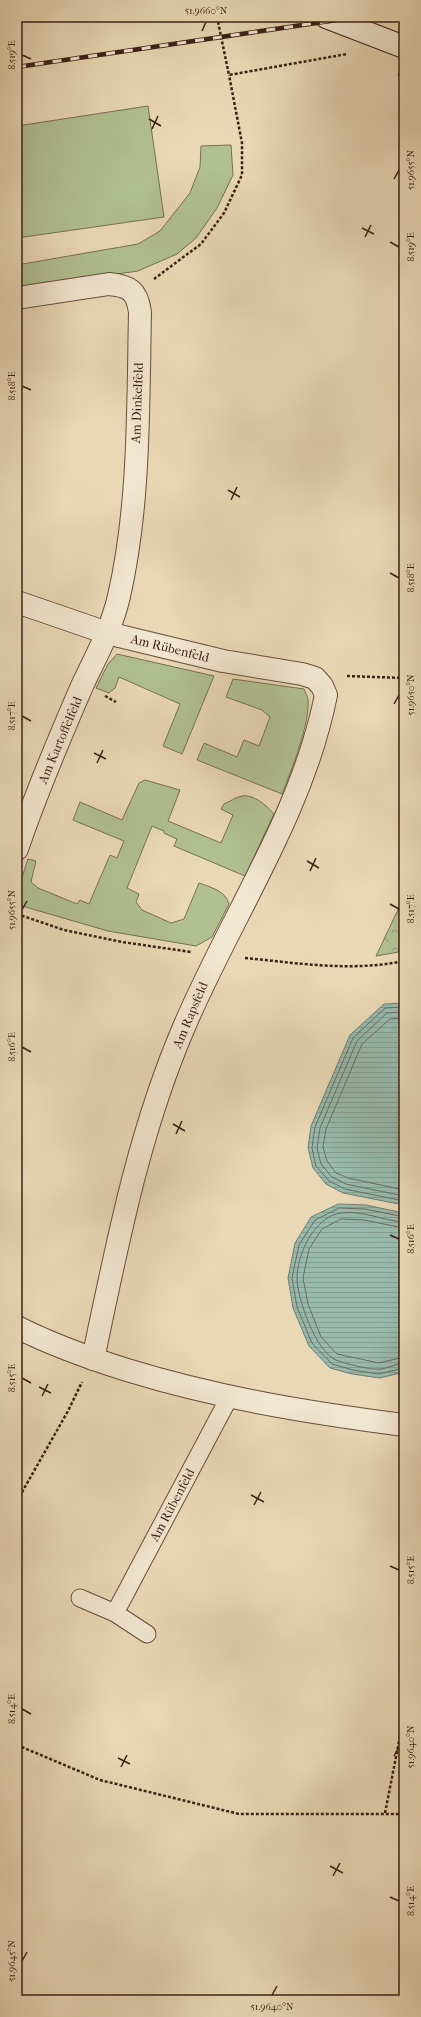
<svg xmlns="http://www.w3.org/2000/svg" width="421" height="2017" font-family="'IM FELL French Canon',serif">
<defs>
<pattern id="forest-crowns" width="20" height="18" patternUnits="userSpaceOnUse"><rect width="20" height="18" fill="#b1c091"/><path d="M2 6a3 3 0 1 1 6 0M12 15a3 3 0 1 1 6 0" fill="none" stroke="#919b75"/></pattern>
<pattern id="water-rules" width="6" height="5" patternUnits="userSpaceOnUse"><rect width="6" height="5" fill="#97baad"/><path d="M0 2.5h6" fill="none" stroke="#839f94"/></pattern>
</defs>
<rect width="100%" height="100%" fill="#e9d8b5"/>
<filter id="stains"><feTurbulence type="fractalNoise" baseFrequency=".005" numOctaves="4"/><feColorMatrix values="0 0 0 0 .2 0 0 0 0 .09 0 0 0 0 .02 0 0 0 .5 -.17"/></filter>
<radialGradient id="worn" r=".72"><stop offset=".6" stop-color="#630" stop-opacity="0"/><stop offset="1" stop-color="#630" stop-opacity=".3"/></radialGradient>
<!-- grass -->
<g fill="#b1c091" stroke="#767053">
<path d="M 148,106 L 164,217 L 17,238 L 17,126 Z"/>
<path d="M 231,145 L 233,175 L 217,208 L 196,238 L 177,254 L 138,271 L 17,288 L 17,265 L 138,244 L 160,231 L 190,193 L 200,167 L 201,146 Z"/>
<path d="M 117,654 L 214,676 L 182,754 L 163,746 L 180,704 L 119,677 L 115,688 L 109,693 L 96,688 L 108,664 Z"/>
<path d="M 233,679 L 304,689 C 305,693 308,696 308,700 C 310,724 291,771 282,794 L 197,760 L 204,743 L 237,757 L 244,740 L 259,746 L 270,717 L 262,710 L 226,697 Z"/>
<path d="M 145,780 L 180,790 L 168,821 L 221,843 L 233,815 L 221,809 L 224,804 C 229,802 236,797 242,796 C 254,794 267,806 274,814 L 245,876 L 174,846 L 177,839 L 164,833 L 164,831 L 152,826 L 127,888 L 139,894 L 136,902 L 142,910 L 171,923 L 184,919 L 199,883 C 210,887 226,891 229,904 L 212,937 L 196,946 L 108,931 L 22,906 L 17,893 L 28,859 L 36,861 L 31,882 L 38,888 L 77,904 L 80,900 L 89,904 L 110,855 L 117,858 L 124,841 L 73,820 L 80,802 L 122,820 L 139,783 Z"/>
</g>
<!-- forest -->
<path fill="url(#forest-crowns)" stroke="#767053" d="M 404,897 L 404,951 L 376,956 Z"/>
<!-- water -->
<g fill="url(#water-rules)" stroke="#737c70">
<path d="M 404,1003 L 404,1205 L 343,1193 L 326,1184 L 313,1168 L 308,1148 L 311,1126 L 350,1035 L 384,1004 Z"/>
<path d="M 338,1204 L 366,1205 L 404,1213 L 404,1372 L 380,1378 L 352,1374 L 330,1368 L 309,1346 L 293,1308 L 288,1278 L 295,1243 L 311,1217 Z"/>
</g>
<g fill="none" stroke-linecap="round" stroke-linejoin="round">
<!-- shore -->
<g stroke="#6a6c61" stroke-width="1">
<path d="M 404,1007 L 385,1008 L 353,1038 L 315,1127 L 312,1148 L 316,1166 L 329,1181 L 345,1189 L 404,1201"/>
<path d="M 404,1012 L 387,1013 L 357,1041 L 320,1128 L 317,1148 L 321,1164 L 332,1177 L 346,1184 L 404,1196"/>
<path d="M 404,1018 L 390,1019 L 362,1044 L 326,1129 L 323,1147 L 327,1161 L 336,1173 L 348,1178 L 404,1190"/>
<path d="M 404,1217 L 365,1209 L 339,1208 L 315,1220 L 299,1245 L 292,1278 L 297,1307 L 312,1343 L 332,1364 L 353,1370 L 379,1374 L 404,1368"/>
<path d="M 404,1222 C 383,1221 363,1210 341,1213 C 315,1216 297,1254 297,1278 C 297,1298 316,1352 336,1360 C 346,1364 370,1370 381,1369 C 388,1368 396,1364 404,1363"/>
<path d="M 404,1228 L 364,1220 L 341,1219 L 322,1229 L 309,1249 L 303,1278 L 308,1304 L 321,1337 L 337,1354 L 379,1363 L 404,1357"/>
</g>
<defs>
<g id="lane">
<path d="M 80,1598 L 115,1613 L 147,1634"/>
<path d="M 115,1613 L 230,1396"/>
</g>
<g id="street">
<path d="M 17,298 L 109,284 C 130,286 137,291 140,312 C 138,405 140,505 119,596 C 112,628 96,656 82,686 C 59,739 36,793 17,849"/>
<path d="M 17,602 L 107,633 L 223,661 L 302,674 L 315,678 L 322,686 L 326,695 C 302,815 231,916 184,1027 C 138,1134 117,1246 93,1359"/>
<path d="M 17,1327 C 52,1345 89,1358 127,1370 C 218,1398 310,1413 404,1425"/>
</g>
<path id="secondary" d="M 326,17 L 404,47"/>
</defs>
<!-- lane casing -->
<use href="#lane" stroke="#674d3d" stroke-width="19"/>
<!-- street casing -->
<use href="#street" stroke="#674d3d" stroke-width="24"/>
<!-- secondary casing -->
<use href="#secondary" stroke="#3c1f15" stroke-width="24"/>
<!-- path -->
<g stroke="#3c1f15" stroke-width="2.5" stroke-dasharray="3 2" stroke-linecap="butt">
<path d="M 217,17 L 229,75 L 347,54"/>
<path d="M 398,74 L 404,76"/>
<path d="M 154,279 L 201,244 L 224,213 L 242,175 L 242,143 L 229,75"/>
<path d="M 347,676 L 404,678"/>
<path d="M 105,696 L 116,702"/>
<path d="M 17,914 L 64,930 L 122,942 L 191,952"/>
<path d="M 245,958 C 298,963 351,972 404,961"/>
<path d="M 17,1501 L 68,1411 L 82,1382"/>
<path d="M 17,1745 L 100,1780 L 239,1814 L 404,1814"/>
<path d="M 385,1813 L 404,1716"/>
</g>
<!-- lane -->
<use href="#lane" stroke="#f1e6cf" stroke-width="17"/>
<!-- street -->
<use href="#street" stroke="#f1e6cf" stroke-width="22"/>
<!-- secondary -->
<use href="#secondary" stroke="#f1e6cf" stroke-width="22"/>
<defs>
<path id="rail" d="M 17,67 L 357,17"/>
</defs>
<!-- rail casing -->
<use href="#rail" stroke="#3c1f15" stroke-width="4.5"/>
<!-- rail -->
<use href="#rail" stroke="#f1e6cf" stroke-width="3" stroke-dasharray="9" stroke-linecap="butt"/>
</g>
<!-- ticks -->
<path fill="none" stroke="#3c1f15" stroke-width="1.5" d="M 202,31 L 206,22M 22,55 L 31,59M 149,119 L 161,126M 152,129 L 158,116M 394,179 L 399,170M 362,228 L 374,234M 365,237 L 371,225M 390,242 L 399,247M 22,386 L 31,390M 228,490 L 240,497M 231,500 L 237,487M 390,573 L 399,578M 394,704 L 399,695M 22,716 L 31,721M 94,753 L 106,759M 97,763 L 103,750M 307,861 L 319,868M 310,871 L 316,858M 390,904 L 399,909M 22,910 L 27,901M 22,1047 L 31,1052M 173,1124 L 185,1131M 176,1134 L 182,1121M 390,1235 L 399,1239M 22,1378 L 31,1383M 39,1387 L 51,1393M 42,1396 L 48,1384M 251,1495 L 264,1502M 254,1505 L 261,1492M 390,1566 L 399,1570M 22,1709 L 31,1714M 394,1756 L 399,1747M 118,1758 L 130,1764M 121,1767 L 127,1755M 330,1866 L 343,1873M 333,1876 L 340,1863M 390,1897 L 399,1901M 22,1961 L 27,1952M 272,1995 L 277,1986"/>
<g text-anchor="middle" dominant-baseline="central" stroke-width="3" stroke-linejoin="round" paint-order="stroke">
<!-- street labels -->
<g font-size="13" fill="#3c1f15" stroke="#f1e6cf">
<text transform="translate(137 403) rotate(-88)">Am Dinkelfeld</text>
<text transform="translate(170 648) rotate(14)">Am Rübenfeld</text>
<text transform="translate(60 740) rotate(-67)">Am Kartoffelfeld</text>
<text transform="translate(190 1015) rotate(-67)">Am Rapsfeld</text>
<text transform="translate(172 1505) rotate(-62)">Am Rübenfeld</text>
</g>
</g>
<!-- margin -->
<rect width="421" height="2017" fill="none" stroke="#e9d8b5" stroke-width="44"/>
<rect x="22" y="22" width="377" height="1973" fill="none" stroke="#3c1f15" stroke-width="1.5"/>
<g font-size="10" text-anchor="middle" fill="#3c1f15">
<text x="206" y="14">51.9660°N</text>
<text transform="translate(11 55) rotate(-90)" y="4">8.519°E</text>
<text transform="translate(410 170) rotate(-90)" y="4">51.9655°N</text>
<text transform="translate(410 247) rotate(-90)" y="4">8.519°E</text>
<text transform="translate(11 386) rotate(-90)" y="4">8.518°E</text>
<text transform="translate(410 578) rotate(-90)" y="4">8.518°E</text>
<text transform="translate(410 695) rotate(-90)" y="4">51.9650°N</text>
<text transform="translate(11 716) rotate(-90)" y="4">8.517°E</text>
<text transform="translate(410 909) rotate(-90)" y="4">8.517°E</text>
<text transform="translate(11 910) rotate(-90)" y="4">51.9655°N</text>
<text transform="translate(11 1047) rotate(-90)" y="4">8.516°E</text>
<text transform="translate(410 1239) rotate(-90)" y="4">8.516°E</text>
<text transform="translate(11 1378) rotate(-90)" y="4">8.515°E</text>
<text transform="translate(410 1570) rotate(-90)" y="4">8.515°E</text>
<text transform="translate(11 1709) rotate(-90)" y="4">8.514°E</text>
<text transform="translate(410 1747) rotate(-90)" y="4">51.9640°N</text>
<text transform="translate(410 1901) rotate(-90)" y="4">8.514°E</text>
<text transform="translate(11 1961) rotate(-90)" y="4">51.9645°N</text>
<text x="272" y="2010">51.9640°N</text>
</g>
<rect width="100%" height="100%" filter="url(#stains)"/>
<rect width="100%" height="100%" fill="url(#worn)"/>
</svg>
